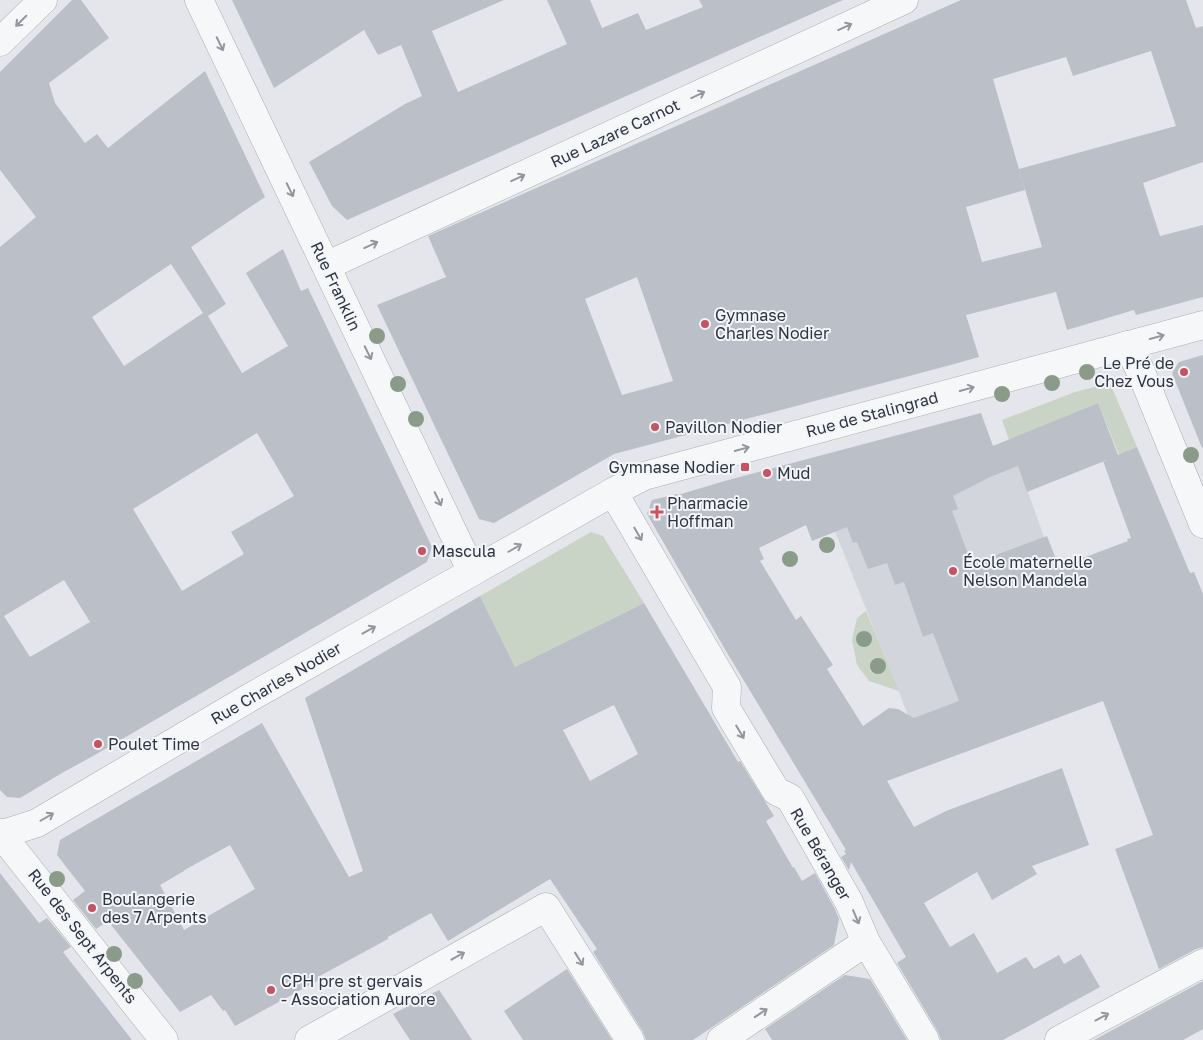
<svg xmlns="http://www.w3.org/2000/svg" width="1203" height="1040" font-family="'Golos Text',sans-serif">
<rect width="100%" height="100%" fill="#e4e6eb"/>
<!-- built -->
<path fill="#d2d5dc" d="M 1009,440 L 1087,655 L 910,720 L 835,531 L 993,446 Z"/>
<!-- green -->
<g fill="#c9d4c6">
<path d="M 1110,383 L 1137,447 L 1119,455 L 1098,403 L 1009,440 L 1002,420 L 1075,392 Z"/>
<path d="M 591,532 L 603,536 L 644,603 L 515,667 L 480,596 Z"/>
<path d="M 866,611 L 899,691 L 869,681 L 857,665 L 852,640 L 857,618 Z"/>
</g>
<!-- building -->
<g fill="#bbbfc7" fill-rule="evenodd">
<path d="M 72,0 L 81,0 L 109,38 L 49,83 L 55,103 L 85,143 L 97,134 L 108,148 L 205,71 L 265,197 L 191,247 L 226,304 L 208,316 L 242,373 L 288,346 L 246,273 L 283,249 L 301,291 L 308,288 L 432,547 L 427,562 L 93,756 L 62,773 L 20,798 L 7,797 L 0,790 L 0,247 L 36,217 L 0,170 L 0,72 ZM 171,264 L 203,313 L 124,366 L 92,317 ZM 257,433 L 294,496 L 231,532 L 244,554 L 182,591 L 133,509 ZM 64,580 L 90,622 L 30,657 L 4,616 Z"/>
<path d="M 232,0 L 504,0 L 432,31 L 458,92 L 567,44 L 547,0 L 590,0 L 602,28 L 638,13 L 646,30 L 703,7 L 699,0 L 843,0 L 347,220 L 332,206 L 309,162 L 405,104 L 422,96 L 401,45 L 378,55 L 364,30 L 274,88 Z"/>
<path d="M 961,0 L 1186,0 L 1196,28 L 1203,26 L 1203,162 L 1143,183 L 1160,236 L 1203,225 L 1203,297 L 1136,315 L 1134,310 L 1067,330 L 1056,292 L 966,315 L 979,357 L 947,366 L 614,454 L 494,523 L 479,519 L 377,305 L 446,277 L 428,236 ZM 1151,51 L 1176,126 L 1019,169 L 1042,247 L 982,262 L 966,207 L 1025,190 L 993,79 L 1066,57 L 1073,76 ZM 637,277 L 673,381 L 622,395 L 585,299 Z"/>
<path d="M 1203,355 L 1203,447 L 1202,448 L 1172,373 L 1179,362 Z"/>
<path d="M 1098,403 L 1118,455 L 1137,447 L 1190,573 L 1194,572 L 1203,594 L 1203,947 L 1196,949 L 1159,969 L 1115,849 L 1153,835 L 1103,701 L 887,781 L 914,827 L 946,811 L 1062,768 L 1089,845 L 1032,866 L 1037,874 L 992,900 L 977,872 L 924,903 L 950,947 L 974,933 L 997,973 L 1026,957 L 1034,969 L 1059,955 L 1064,964 L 1081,954 L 1100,987 L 1003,1040 L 941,1040 L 938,1032 L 897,963 L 906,957 L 851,862 L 849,870 L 841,857 L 846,854 L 844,851 L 846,850 L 726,651 L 647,514 L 652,500 L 677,494 L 678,495 L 721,482 L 981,413 L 993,446 ZM 1107,460 L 1103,461 L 1131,538 L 1127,539 L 1128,541 L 1059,567 L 1047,536 L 977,562 L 976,560 L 971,562 L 952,511 L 958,509 L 953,496 L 990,477 L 1018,466 L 1027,492 ZM 806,525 L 812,541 L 847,527 L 853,543 L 857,542 L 868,569 L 887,563 L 895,585 L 904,582 L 923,637 L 933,633 L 959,701 L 914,718 L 898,709 L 889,708 L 863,726 L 827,669 L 833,665 L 801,616 L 796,620 L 760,561 L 764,559 L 759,548 Z"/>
<path d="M 480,596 L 515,667 L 644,603 L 738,762 L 740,761 L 774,816 L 766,821 L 793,868 L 794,867 L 802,881 L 815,873 L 835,909 L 839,919 L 834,945 L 693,1040 L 646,1040 L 643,1032 L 593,952 L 597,949 L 550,879 L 448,941 L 431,913 L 388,937 L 388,939 L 318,977 L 319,980 L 235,1026 L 225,1010 L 223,1011 L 211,995 L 180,1012 L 108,921 L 96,929 L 73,900 L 85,891 L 57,855 L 60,840 L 262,723 L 349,877 L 363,871 L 305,698 ZM 614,705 L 638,754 L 590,781 L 563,730 ZM 230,845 L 255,889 L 184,930 L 160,885 L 184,871 L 183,871 Z"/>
<path d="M 0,873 L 39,923 L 47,918 L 71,947 L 63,952 L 132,1040 L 0,1040 Z"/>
<path d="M 567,969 L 612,1040 L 523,1040 L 504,1011 Z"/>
<path d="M 845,975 L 870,979 L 907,1040 L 772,1040 L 765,1029 Z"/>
<path d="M 1203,981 L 1203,1029 L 1183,1040 L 1094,1040 Z"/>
<path d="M 439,990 L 452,1009 L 472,1040 L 410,1040 L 393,1014 Z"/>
</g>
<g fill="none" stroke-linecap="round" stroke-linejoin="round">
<defs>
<g id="minor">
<path d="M 199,0 L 472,572"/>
<path d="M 326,266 L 904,0"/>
<path d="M 1127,345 L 1141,372 L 1203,524"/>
<path d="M 613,492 L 727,687 L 726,708 L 776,791 L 790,798 L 849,902 L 866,942 L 925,1040"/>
<path d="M 0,833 L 164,1040"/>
<path d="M 0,835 L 37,823 L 249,698 L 472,572 L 613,492 L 644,476 L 1203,325"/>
<path d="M 309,1040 L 546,907 L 630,1040"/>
<path d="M 721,1040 L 866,942"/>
<path d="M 1059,1040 L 1203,963"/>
</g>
<path id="tertiary" d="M 0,42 L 43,0"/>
</defs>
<!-- minor casing -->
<use href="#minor" stroke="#a9adb5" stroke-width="29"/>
<!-- tertiary casing -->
<use href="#tertiary" stroke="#a9adb5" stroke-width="29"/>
<!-- minor -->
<use href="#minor" stroke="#f6f7f9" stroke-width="28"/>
<!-- tertiary -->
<use href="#tertiary" stroke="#f6f7f9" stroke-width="28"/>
</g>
<!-- trees -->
<g fill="#8a9b8a">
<circle cx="377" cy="336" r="8"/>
<circle cx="1087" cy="372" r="8"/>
<circle cx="1052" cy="383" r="8"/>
<circle cx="398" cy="384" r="8"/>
<circle cx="1002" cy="394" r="8"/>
<circle cx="416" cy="419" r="8"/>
<circle cx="1191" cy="455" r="8"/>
<circle cx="827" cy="545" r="8"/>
<circle cx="790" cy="559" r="8"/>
<circle cx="864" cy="639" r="8"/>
<circle cx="878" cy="666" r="8"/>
<circle cx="57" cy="879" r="8"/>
<circle cx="114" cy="954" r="8"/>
<circle cx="135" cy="981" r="8"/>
</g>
<!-- one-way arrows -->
<defs><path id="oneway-shaft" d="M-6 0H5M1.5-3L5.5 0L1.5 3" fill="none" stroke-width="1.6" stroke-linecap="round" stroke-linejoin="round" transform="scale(1.25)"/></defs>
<g stroke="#92969e">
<use href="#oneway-shaft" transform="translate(21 21) rotate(135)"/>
<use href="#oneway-shaft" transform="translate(845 27) rotate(-25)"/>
<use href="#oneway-shaft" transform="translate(220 44) rotate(64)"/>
<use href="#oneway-shaft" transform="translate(698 95) rotate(-25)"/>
<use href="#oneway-shaft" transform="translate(518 178) rotate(-25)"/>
<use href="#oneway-shaft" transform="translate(290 190) rotate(64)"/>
<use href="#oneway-shaft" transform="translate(371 245) rotate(-25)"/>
<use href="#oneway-shaft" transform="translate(1157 337) rotate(-15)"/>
<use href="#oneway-shaft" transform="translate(368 353) rotate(64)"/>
<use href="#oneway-shaft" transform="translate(967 389) rotate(-15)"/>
<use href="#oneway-shaft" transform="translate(742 449) rotate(-15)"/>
<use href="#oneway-shaft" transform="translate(438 499) rotate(64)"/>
<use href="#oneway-shaft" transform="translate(638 534) rotate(60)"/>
<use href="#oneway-shaft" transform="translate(515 548) rotate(-30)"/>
<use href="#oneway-shaft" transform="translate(369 630) rotate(-29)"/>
<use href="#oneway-shaft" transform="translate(740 732) rotate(59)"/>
<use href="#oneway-shaft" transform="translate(47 817) rotate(-30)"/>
<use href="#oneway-shaft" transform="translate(856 917) rotate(67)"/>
<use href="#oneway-shaft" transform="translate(458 956) rotate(-29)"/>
<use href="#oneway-shaft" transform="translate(579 959) rotate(58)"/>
<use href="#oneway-shaft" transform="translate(761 1013) rotate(-34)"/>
<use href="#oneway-shaft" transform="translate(1102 1017) rotate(-28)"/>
</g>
<!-- markers -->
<g fill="#c55361" stroke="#f3f5f8" stroke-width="2">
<circle cx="705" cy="324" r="5"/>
<circle cx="1184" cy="372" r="5"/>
<circle cx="655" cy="427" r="5"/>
<rect x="740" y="462" width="10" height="10" rx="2.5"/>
<circle cx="767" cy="473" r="5"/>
<path d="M654.5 504.5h5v5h5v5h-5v5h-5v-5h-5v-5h5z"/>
<circle cx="422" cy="551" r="5"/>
<circle cx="953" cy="571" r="5"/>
<circle cx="98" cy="744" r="5"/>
<circle cx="92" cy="908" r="5"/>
<circle cx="271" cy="990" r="5"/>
</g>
<g text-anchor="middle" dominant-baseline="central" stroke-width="4" stroke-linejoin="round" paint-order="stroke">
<!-- street labels -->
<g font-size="16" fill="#2d3442" stroke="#f3f5f8">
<text transform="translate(615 133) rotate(-25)">Rue Lazare Carnot</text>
<text transform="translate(336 286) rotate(65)">Rue Franklin</text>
<text transform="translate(872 414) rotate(-15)">Rue de Stalingrad</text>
<text transform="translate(276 683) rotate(-30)">Rue Charles Nodier</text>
<text transform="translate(821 854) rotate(60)">Rue Béranger</text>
<text transform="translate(83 936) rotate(52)">Rue des Sept Arpents</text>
</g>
<!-- poi labels -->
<g font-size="16" fill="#2d3442" stroke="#f3f5f8" text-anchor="start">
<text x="715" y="315">Gymnase<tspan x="715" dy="18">Charles Nodier</tspan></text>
<text x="1174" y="363" text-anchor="end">Le Pré de<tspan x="1174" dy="18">Chez Vous</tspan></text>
<text x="665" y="427">Pavillon Nodier</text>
<text x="735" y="467" text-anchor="end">Gymnase Nodier</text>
<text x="777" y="473">Mud</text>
<text x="667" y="503">Pharmacie<tspan x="667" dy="18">Hoffman</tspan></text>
<text x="432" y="551">Mascula</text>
<text x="963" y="562">École maternelle<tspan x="963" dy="18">Nelson Mandela</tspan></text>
<text x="108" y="744">Poulet Time</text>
<text x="102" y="899">Boulangerie<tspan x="102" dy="18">des 7 Arpents</tspan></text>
<text x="281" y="981">CPH pre st gervais<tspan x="281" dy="18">- Association Aurore</tspan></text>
</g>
</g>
</svg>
